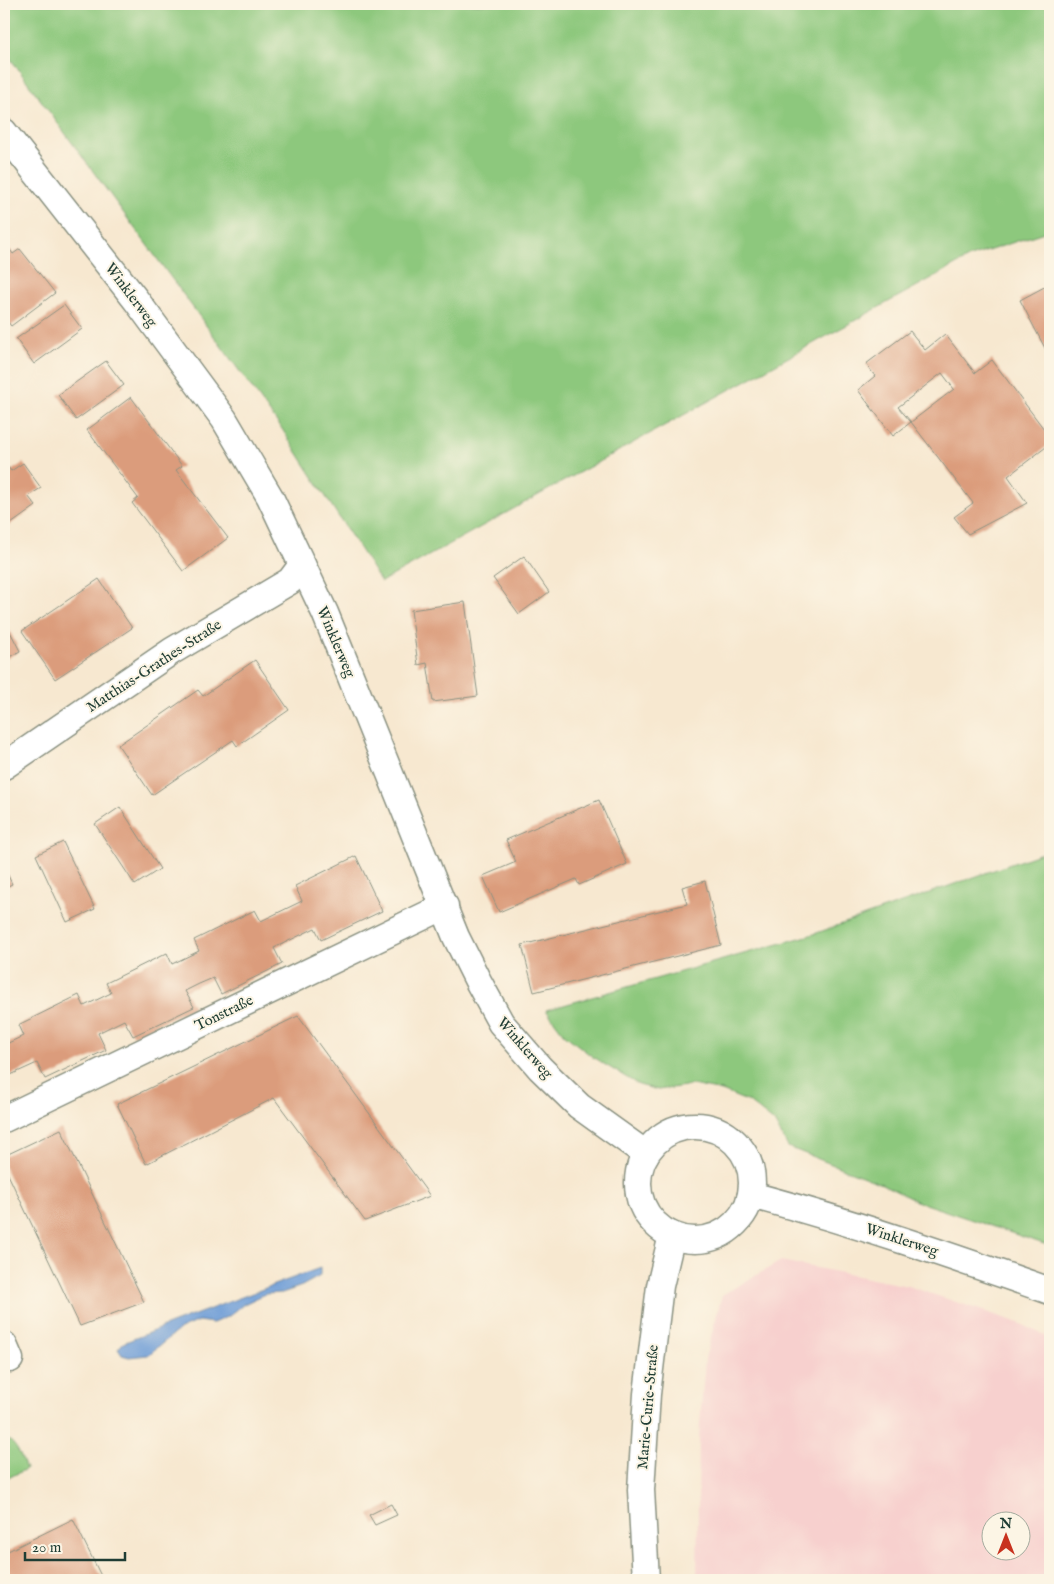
<svg xmlns="http://www.w3.org/2000/svg" width="1054" height="1584" font-family="'IM FELL English',serif">
<rect width="100%" height="100%" fill="#fcf5e5"/>
<filter id="ink" filterUnits="userSpaceOnUse"><feTurbulence type="fractalNoise" baseFrequency=".02" numOctaves="2"/><feDisplacementMap in="SourceGraphic" scale="10" xChannelSelector="R" yChannelSelector="G"/><feConvolveMatrix kernelMatrix="1 2 1 2 8 2 1 2 1" color-interpolation-filters="sRGB"/></filter>
<filter id="wash" filterUnits="userSpaceOnUse"><feTurbulence type="fractalNoise" baseFrequency=".0096" numOctaves="4" result="noise"/><feDisplacementMap in="SourceGraphic" scale="20" xChannelSelector="R" yChannelSelector="G"/><feGaussianBlur stdDeviation="1.12" result="paint"/><feColorMatrix in="noise" values="0 0 0 0 0 0 0 0 0 0 0 0 0 0 0 0 0 1.4 0 .05"/><feComposite in="paint" operator="in"/></filter>
<g filter="url(#wash)">
<rect width="100%" height="100%" fill="#f7e8d0"/>
<!-- built -->
<path fill="#f7d0ce" fill-rule="evenodd" d="M 781,1261 L 908,1286 L 1019,1323 L 1050,1338 L 1050,1580 L 697,1580 L 699,1437 L 705,1359 L 722,1295 ZM 992,1522 L 1022,1522 L 1022,1552 L 992,1552 Z"/>
<!-- green -->
<g fill="#8dc87d" stroke="#568258">
<path d="M 4,4 L 1050,4 L 1050,230 L 970,257 L 381,582 L 282,429 L 4,50 Z"/>
<path d="M 1050,850 L 1050,1246 L 916,1201 L 882,1184 L 788,1147 L 774,1122 L 749,1102 L 722,1091 L 692,1085 L 658,1090 L 639,1085 L 594,1058 L 564,1034 L 546,1010 L 814,934 Z"/>
<path d="M 4,1437 C 17,1443 21,1457 26,1469 L 4,1480 Z"/>
</g>
<!-- water -->
<path fill="#6e9dd7" stroke="#466d86" d="M 320,1268 L 320,1276 L 302,1286 L 282,1293 L 265,1294 L 244,1304 L 229,1316 L 213,1323 L 198,1321 L 180,1329 L 148,1355 L 129,1357 L 122,1355 L 118,1349 L 123,1343 C 188,1317 254,1292 320,1268 Z"/>
<g id="blocks">
<!-- building -->
<g fill="#db9c7c">
<path d="M 4,241 L 13,254 L 20,249 L 55,293 L 11,326 L 4,317 Z"/>
<path d="M 1050,284 L 1050,350 L 1047,352 L 1020,300 Z"/>
<path d="M 64,305 L 82,329 L 34,364 L 16,339 Z"/>
<path d="M 910,331 L 925,350 L 945,334 L 975,373 L 992,360 L 1050,437 L 1050,444 L 1008,476 L 1027,503 L 968,534 L 954,517 L 973,503 L 911,422 L 954,389 L 942,373 L 898,407 L 911,422 L 893,436 L 858,390 L 875,376 L 866,364 Z"/>
<path d="M 106,361 L 124,385 L 76,420 L 58,395 Z"/>
<path d="M 131,397 L 182,466 L 176,470 L 228,538 L 183,571 L 132,503 L 138,498 L 87,430 Z"/>
<path d="M 4,462 L 11,471 L 23,463 L 41,488 L 28,496 L 36,506 L 4,529 Z"/>
<path d="M 524,556 L 549,592 L 519,614 L 493,578 Z"/>
<path d="M 99,579 L 132,628 L 55,679 L 22,631 Z"/>
<path d="M 465,602 L 478,696 L 433,702 L 427,663 L 418,665 L 411,610 Z"/>
<path d="M 4,620 L 20,651 L 4,660 Z"/>
<path d="M 255,660 L 289,710 L 237,746 L 233,740 L 152,795 L 118,745 L 198,690 L 203,696 Z"/>
<path d="M 599,800 L 627,864 L 579,885 L 576,879 L 499,912 L 483,876 L 516,862 L 506,840 Z"/>
<path d="M 120,807 L 160,869 L 135,885 L 95,824 Z"/>
<path d="M 63,842 L 95,909 L 67,922 L 36,855 Z"/>
<path d="M 356,856 L 382,911 L 321,940 L 315,928 L 274,948 L 282,964 L 221,994 L 213,978 L 199,984 L 185,991 L 194,1007 L 133,1036 L 124,1020 L 98,1033 L 106,1050 L 45,1079 L 37,1063 L 4,1078 L 4,1045 L 23,1036 L 18,1025 L 79,995 L 84,1006 L 111,993 L 106,983 L 167,953 L 172,964 L 199,951 L 194,940 L 255,910 L 261,921 L 302,901 L 295,886 Z"/>
<path d="M 4,867 L 12,884 L 4,888 Z"/>
<path d="M 705,881 L 721,945 L 534,992 L 522,945 L 687,904 L 682,887 Z"/>
<path d="M 298,1016 L 430,1196 L 365,1221 L 274,1098 L 146,1164 L 117,1104 Z"/>
<path d="M 61,1129 L 144,1302 L 80,1326 L 4,1166 L 4,1156 Z"/>
<path d="M 391,1504 L 397,1515 L 375,1525 L 369,1515 Z"/>
<path d="M 73,1519 L 103,1580 L 4,1580 L 4,1553 Z"/>
</g>
</g>
</g>
<g filter="url(#ink)">
<use href="#blocks" fill-opacity="0" stroke="#8b9282" stroke-width="1"/>
<g fill="none" stroke-linecap="round" stroke-linejoin="round">
<defs>
<g id="street">
<path d="M 4,132 L 136,300 L 224,419 L 270,497 L 325,613 L 456,937 L 478,981 L 501,1023 L 540,1068 L 579,1106 L 646,1154"/>
<path d="M 4,766 L 172,651 L 290,581 L 302,565"/>
<path d="M 4,1119 L 445,906"/>
<circle cx="695" cy="1183" r="57"/>
<path d="M 751,1195 C 852,1222 951,1256 1050,1291"/>
<path d="M 4,1345 L 10,1359"/>
<path d="M 646,1580 L 641,1490 L 647,1394 L 660,1286 L 672,1235"/>
</g>
</defs>
<!-- street casing -->
<use href="#street" stroke="#8b9282" stroke-width="29"/>
<!-- street -->
<use href="#street" stroke="#fff" stroke-width="26"/>
</g>
</g>
<g text-anchor="middle" dominant-baseline="central" stroke-width="4" stroke-linejoin="round" paint-order="stroke">
<!-- street labels -->
<g font-size="15" fill="#1f3d34" stroke="#fcf5e5">
<text transform="translate(131 295) rotate(53)">Winklerweg</text>
<text transform="translate(336 642) rotate(67)">Winklerweg</text>
<text transform="translate(154 666) rotate(-33)">Matthias-Grathes-Straße</text>
<text transform="translate(224 1013) rotate(-26)">Tonstraße</text>
<text transform="translate(525 1048) rotate(49)">Winklerweg</text>
<text transform="translate(902 1240) rotate(18)">Winklerweg</text>
<text transform="translate(648 1407) rotate(-85)">Marie-Curie-Straße</text>
</g>
</g>
<!-- margin -->
<rect width="1054" height="1584" fill="none" stroke="#fcf5e5" stroke-width="20"/>
<!-- north arrow -->
<g transform="translate(1006 1536)"><circle r="24" fill="#fcf5e5" stroke="#a4ab9e"/>
<path d="M0-4L9 19L0 12L-9 19Z" fill="#c8321e"/>
<text y="-8" font-size="14" font-weight="bold" text-anchor="middle" fill="#1f3d34">N</text>
</g>
<!-- scale -->
<path d="M25 1552v8h100v-8" fill="none" stroke="#1f3d34" stroke-width="2.5"/>
<text x="32" y="1552" font-size="15" fill="#1f3d34" stroke="#fcf5e5" stroke-width="4" paint-order="stroke">20 m</text>
</svg>
